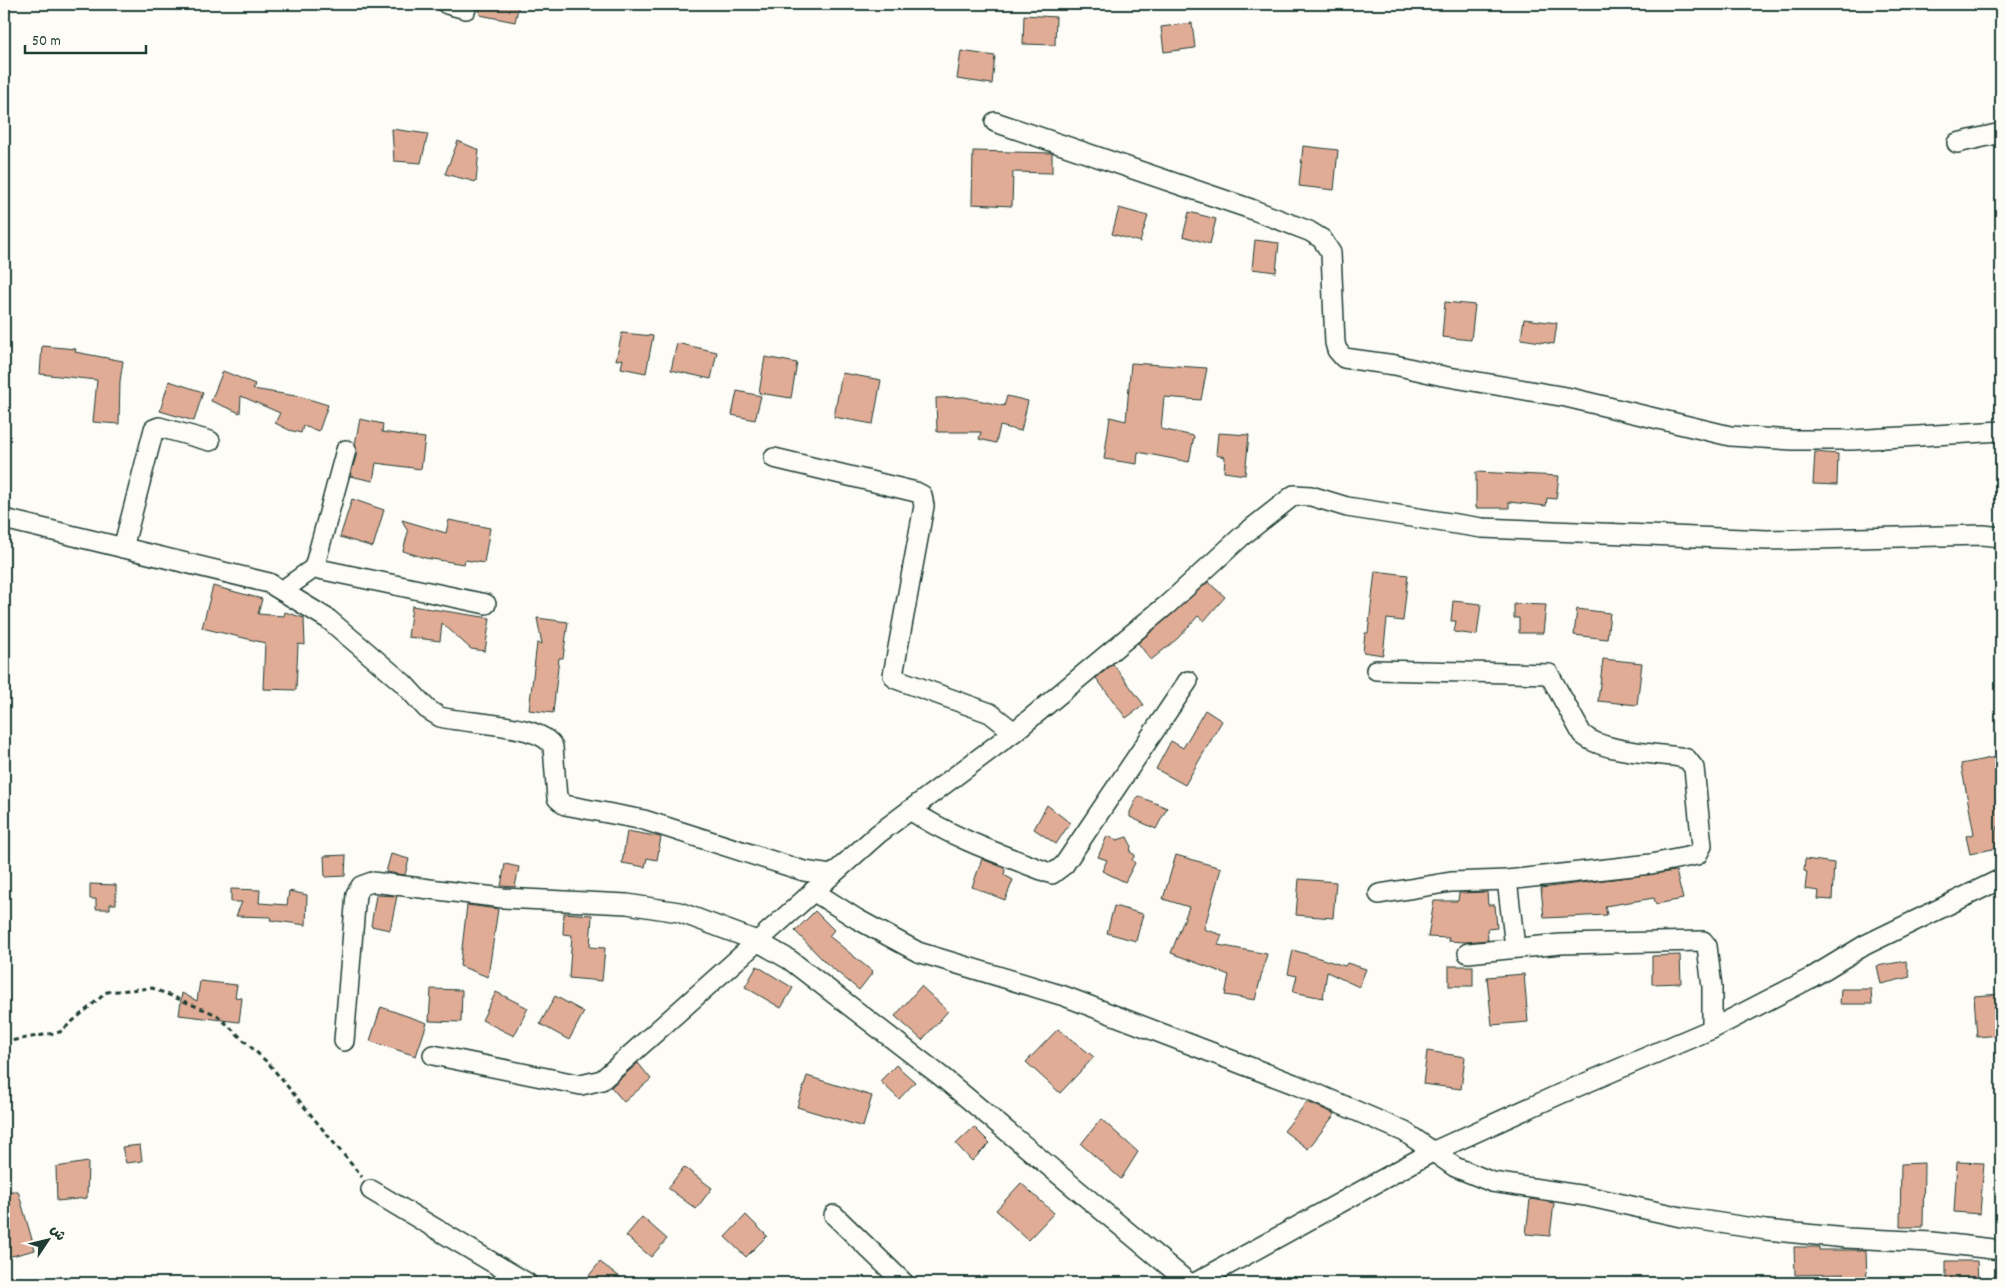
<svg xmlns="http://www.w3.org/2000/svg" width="2005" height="1287" font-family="Dekko,'Playpen Sans Arabic',sans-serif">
<rect width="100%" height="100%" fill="#fdfcf7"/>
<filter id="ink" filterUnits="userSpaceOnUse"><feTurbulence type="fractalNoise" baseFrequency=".02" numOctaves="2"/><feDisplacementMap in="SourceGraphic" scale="10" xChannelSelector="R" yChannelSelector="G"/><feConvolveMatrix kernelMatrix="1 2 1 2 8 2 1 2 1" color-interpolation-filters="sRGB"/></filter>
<g filter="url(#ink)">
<!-- building -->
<g fill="#e1ac95" stroke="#1f3d34">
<path d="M 479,4 L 519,4 L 515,22 L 480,15 Z"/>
<path d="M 1024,15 L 1056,17 L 1055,45 L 1023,44 Z"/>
<path d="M 1192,23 L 1195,48 L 1164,52 L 1161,27 Z"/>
<path d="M 961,51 L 995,56 L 992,84 L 957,79 Z"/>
<path d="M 392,129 L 428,134 L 421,163 L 394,161 Z"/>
<path d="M 458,141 L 479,150 L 476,182 L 445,174 Z"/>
<path d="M 1303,146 L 1338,150 L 1334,190 L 1299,186 Z"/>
<path d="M 973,151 L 1052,153 L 1052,173 L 1013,172 L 1012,206 L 972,204 Z"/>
<path d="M 1119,208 L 1148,216 L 1140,242 L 1112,234 Z"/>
<path d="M 1189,212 L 1216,219 L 1210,244 L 1183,236 Z"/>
<path d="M 1255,240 L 1279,243 L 1276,272 L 1252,269 Z"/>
<path d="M 1445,302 L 1475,305 L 1471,340 L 1442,337 Z"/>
<path d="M 1524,319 L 1557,323 L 1554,344 L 1521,339 Z"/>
<path d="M 622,333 L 653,336 L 646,373 L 621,368 L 623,359 L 616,360 Z"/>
<path d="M 677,343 L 717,352 L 711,379 L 671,370 Z"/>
<path d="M 42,346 L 76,349 L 75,352 L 123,361 L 120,381 L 119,424 L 93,422 L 97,380 L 40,374 Z"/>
<path d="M 765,357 L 797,363 L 791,398 L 759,393 Z"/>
<path d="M 1131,363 L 1207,368 L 1201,400 L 1164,397 L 1161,429 L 1194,436 L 1189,462 L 1138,452 L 1137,464 L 1104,459 L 1110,417 L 1126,421 Z"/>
<path d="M 223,371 L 255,384 L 253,389 L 302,397 L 328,405 L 319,431 L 303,426 L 301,433 L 289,430 L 275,423 L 280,413 L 241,396 L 240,413 L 211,401 Z"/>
<path d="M 842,373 L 881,380 L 873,424 L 834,417 Z"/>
<path d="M 169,381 L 203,392 L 194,421 L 160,411 Z"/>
<path d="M 737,391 L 761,396 L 755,420 L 732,415 Z"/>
<path d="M 1007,396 L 1028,401 L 1021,431 L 1000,426 L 996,443 L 979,439 L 981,432 L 937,432 L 936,398 L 965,397 L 1004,406 Z"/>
<path d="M 360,419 L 383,424 L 382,432 L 425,438 L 421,469 L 376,463 L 373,481 L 350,476 L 357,453 L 355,444 Z"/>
<path d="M 1218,433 L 1249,435 L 1245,475 L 1224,472 L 1225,457 L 1216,455 Z"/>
<path d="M 1815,452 L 1838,454 L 1837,485 L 1813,484 Z"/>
<path d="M 1476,472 L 1559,476 L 1556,499 L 1547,498 L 1546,506 L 1509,502 L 1509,508 L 1476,508 Z"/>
<path d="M 352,499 L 384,510 L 373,547 L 340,537 Z"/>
<path d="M 402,520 L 446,533 L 449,520 L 490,528 L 484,563 L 465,560 L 464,564 L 425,558 L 403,551 L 408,532 Z"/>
<path d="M 1375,571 L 1408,575 L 1403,621 L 1387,619 L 1383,655 L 1363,652 L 1365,633 L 1368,633 Z"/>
<path d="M 1208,582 L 1225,597 L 1204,621 L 1198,616 L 1178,638 L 1151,660 L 1138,643 Z"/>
<path d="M 213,586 L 262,599 L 258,614 L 284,616 L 285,612 L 304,618 L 305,645 L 298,644 L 296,690 L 263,689 L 265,643 L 202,628 Z"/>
<path d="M 1453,601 L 1481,604 L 1477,635 L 1454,632 L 1456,621 L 1451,621 Z"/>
<path d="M 1514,604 L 1546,605 L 1543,633 L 1519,633 L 1519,618 L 1514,618 Z"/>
<path d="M 412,606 L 490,618 L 485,651 L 471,649 L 442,623 L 440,641 L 408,637 Z"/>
<path d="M 1577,609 L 1610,613 L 1607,639 L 1574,635 Z"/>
<path d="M 537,618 L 568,622 L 563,658 L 559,658 L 553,713 L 529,710 L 537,643 L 542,644 Z"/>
<path d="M 1603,659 L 1642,663 L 1637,705 L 1598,701 Z"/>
<path d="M 1113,664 L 1144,705 L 1126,718 L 1096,678 Z"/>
<path d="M 1205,710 L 1222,721 L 1185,785 L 1156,769 L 1171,741 L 1183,748 Z"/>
<path d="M 2001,756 L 2001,826 L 1997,827 L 2001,847 L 1970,854 L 1966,836 L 1974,834 L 1961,764 Z"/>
<path d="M 1138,796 L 1167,808 L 1156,829 L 1130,817 L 1130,812 Z"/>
<path d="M 1047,805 L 1070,823 L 1056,844 L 1034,829 Z"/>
<path d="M 627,831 L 661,837 L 657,860 L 647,858 L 645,867 L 622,863 Z"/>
<path d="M 1107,836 L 1117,840 L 1127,837 L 1131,845 L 1130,852 L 1135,855 L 1132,860 L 1135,863 L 1125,882 L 1102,871 L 1107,860 L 1098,857 Z"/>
<path d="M 391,854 L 409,859 L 405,875 L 386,872 Z"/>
<path d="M 346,855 L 345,876 L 325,877 L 324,856 Z"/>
<path d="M 1176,855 L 1221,868 L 1204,929 L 1222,935 L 1218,945 L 1267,954 L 1255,1000 L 1225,995 L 1229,975 L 1171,953 L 1189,907 L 1163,899 Z"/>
<path d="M 982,859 L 1002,867 L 1005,870 L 1004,875 L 1013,880 L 1005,900 L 972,887 Z"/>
<path d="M 1805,859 L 1834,863 L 1832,900 L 1818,899 L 1819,891 L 1805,889 L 1807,872 L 1804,871 Z"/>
<path d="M 505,864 L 519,867 L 515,887 L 501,886 Z"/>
<path d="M 1676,871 L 1683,899 L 1656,904 L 1654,898 L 1605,906 L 1607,915 L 1544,918 L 1541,888 Z"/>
<path d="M 1299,879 L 1336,882 L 1333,918 L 1296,915 Z"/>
<path d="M 90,884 L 116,885 L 116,904 L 110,904 L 110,909 L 96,909 L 96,899 L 90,899 Z"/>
<path d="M 231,889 L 260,890 L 259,903 L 287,905 L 289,891 L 307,895 L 306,925 L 270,920 L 271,917 L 236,916 L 242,902 L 231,902 Z"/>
<path d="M 1487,892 L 1488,905 L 1495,905 L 1497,928 L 1487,929 L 1488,940 L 1465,942 L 1448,941 L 1449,938 L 1428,937 L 1434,901 L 1458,901 L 1459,893 Z"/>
<path d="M 376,895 L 397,896 L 390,930 L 371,926 Z"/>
<path d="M 467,905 L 498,909 L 488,977 L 460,966 Z"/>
<path d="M 1114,906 L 1143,914 L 1136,941 L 1107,933 Z"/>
<path d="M 815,911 L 834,930 L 829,936 L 873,972 L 859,990 L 825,962 L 795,931 Z"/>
<path d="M 564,913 L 592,915 L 590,947 L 605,948 L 602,981 L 569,978 L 572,935 L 563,934 Z"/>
<path d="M 1293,950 L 1345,966 L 1347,963 L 1366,969 L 1359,987 L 1327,972 L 1323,998 L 1293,992 L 1297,976 L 1288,974 Z"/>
<path d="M 1680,955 L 1681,983 L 1652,984 L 1652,956 Z"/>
<path d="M 1906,961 L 1910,977 L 1881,984 L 1877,966 Z"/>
<path d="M 757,966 L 793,988 L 781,1008 L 745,987 Z"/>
<rect x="1449" y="966" width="24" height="20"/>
<path d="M 1524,974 L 1528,1022 L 1492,1025 L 1487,977 Z"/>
<path d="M 200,981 L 237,985 L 235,997 L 242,998 L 239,1022 L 179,1015 L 182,993 L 197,1001 Z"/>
<path d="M 921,986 L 948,1011 L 922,1040 L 895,1016 Z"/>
<path d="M 431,989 L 462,990 L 461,1022 L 429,1021 Z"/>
<path d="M 1841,989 L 1871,989 L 1872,1004 L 1840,1004 Z"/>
<path d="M 496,992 L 528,1008 L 514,1036 L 482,1020 Z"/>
<path d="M 2001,994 L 2001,1035 L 1977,1037 L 1974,996 Z"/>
<path d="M 555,996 L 584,1012 L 569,1040 L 540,1024 Z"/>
<path d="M 381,1007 L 427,1023 L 416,1056 L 370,1041 Z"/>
<path d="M 1058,1029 L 1094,1057 L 1060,1093 L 1026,1062 Z"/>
<path d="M 1427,1051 L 1465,1057 L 1461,1089 L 1423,1084 Z"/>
<path d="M 638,1063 L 651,1079 L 624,1102 L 611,1087 Z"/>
<path d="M 896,1065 L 915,1082 L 899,1099 L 880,1081 Z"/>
<path d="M 807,1076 L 872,1096 L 863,1127 L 797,1107 Z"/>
<path d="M 1307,1102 L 1335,1114 L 1308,1149 L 1284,1131 Z"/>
<path d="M 1101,1119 L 1138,1152 L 1121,1179 L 1081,1144 Z"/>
<path d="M 974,1127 L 990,1143 L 972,1161 L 956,1144 Z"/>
<path d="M 140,1145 L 142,1161 L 126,1163 L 122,1147 Z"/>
<path d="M 88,1162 L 87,1198 L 57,1201 L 56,1167 Z"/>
<path d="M 1957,1162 L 1984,1163 L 1980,1214 L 1954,1212 Z"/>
<path d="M 1924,1163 L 1923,1227 L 1900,1227 L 1901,1164 Z"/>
<path d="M 684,1167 L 712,1188 L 696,1209 L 668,1188 Z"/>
<path d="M 1021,1183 L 1054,1213 L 1028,1240 L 996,1210 Z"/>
<path d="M 4,1191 L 18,1191 L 35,1250 L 4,1258 Z"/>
<path d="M 1530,1199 L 1554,1203 L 1550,1236 L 1526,1234 Z"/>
<path d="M 746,1215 L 767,1236 L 746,1257 L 725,1237 Z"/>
<path d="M 642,1217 L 667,1239 L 651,1257 L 626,1236 Z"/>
<path d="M 1794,1247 L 1819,1247 L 1819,1250 L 1866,1250 L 1867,1283 L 1844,1283 L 1844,1274 L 1795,1275 Z"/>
<path d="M 1946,1261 L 1977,1261 L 1978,1283 L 1946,1283 Z"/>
<path d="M 600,1262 L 628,1283 L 583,1283 Z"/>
</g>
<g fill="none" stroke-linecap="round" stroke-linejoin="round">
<defs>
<g id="minor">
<path d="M 447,4 L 466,9"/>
<path d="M 995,122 L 1251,209 L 1309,231 L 1322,239 L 1331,253 L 1335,343 L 1337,350 L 1344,358 L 1395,365 L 1443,376 L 1566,397 L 1730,436 L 1793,440 L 1852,440 L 2001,431"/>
<path d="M 1957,143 L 2001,133"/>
<path d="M 774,458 L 916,492 L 922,495 L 924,506 L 893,675 L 896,679 L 990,713 L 1014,732"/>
<path d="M 4,519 L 269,583 L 328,619 L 403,683 L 427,709 L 440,717 C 466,724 541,723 553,747 L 557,798 L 565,805 L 644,820 L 804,871 L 831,875"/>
<path d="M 123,548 L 154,429 L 159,427 L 210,441"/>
<path d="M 314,568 L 346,450"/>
<path d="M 283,590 L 314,568 L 486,604"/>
<path d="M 1376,670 L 1549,674 L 1582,734 C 1601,752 1652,753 1679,757 L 1687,759 L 1694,768 L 1702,846 L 1697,855 L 1651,864 L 1507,880 L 1515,947"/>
<path d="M 910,810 C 954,839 1003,855 1052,874 L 1064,865 L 1188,681"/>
<path d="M 813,891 L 857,919 L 918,952 L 1064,996 L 1294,1084 L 1405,1132 L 1455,1167 L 1492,1182 L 1586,1196 L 1681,1217 L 1766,1230 L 1846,1238 L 1932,1242 L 2001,1250"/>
<path d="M 1379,894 L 1451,882 L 1507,880"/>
<path d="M 1468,953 L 1561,944 L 1703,941 L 1707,946 L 1712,987 L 1712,1029"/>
<path d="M 344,1041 L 356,894 L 361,886 L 372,882 L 503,898 L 627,904 L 679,912 L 757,941 L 790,960 L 942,1077 L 1189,1283"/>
<path d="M 433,1055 L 581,1085 L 602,1080 L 878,834 L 1014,732 L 1168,604 L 1242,536 L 1294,495 L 1311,496 L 1347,507 L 1482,528 L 1767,540 L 1983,535 L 2001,537"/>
<path d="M 371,1190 L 527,1283"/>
<path d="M 834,1215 L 904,1283"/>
<path d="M 1195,1283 L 1432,1152 L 1560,1094 L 1712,1029 L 1809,979 L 1865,945 L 2001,879"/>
</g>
</defs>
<!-- minor casing -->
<use href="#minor" stroke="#1f3d34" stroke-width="22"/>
<!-- path -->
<path stroke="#1f3d34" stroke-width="3" stroke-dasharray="5 4" stroke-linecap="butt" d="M 4,1042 L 60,1032 L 107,992 L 152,988 L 217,1015 L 269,1064 L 362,1177"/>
<!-- minor -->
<use href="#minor" stroke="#fdfcf7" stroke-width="19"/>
</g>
</g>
<!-- margin -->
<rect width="2005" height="1287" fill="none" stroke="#fdfcf7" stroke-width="20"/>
<rect x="10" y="10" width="1985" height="1267" fill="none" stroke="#1f3d34" stroke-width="2" filter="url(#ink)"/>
<!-- north arrow -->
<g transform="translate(48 1240) rotate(55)" stroke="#fdfcf7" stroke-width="4" paint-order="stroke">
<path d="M0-4L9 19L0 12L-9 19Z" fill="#1f3d34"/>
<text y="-8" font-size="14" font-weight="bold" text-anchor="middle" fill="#1f3d34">ش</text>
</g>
<!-- scale -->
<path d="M25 45v8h121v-8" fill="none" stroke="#1f3d34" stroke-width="2.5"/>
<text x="32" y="45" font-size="15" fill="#1f3d34" stroke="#fdfcf7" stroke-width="4" paint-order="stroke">50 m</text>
</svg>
